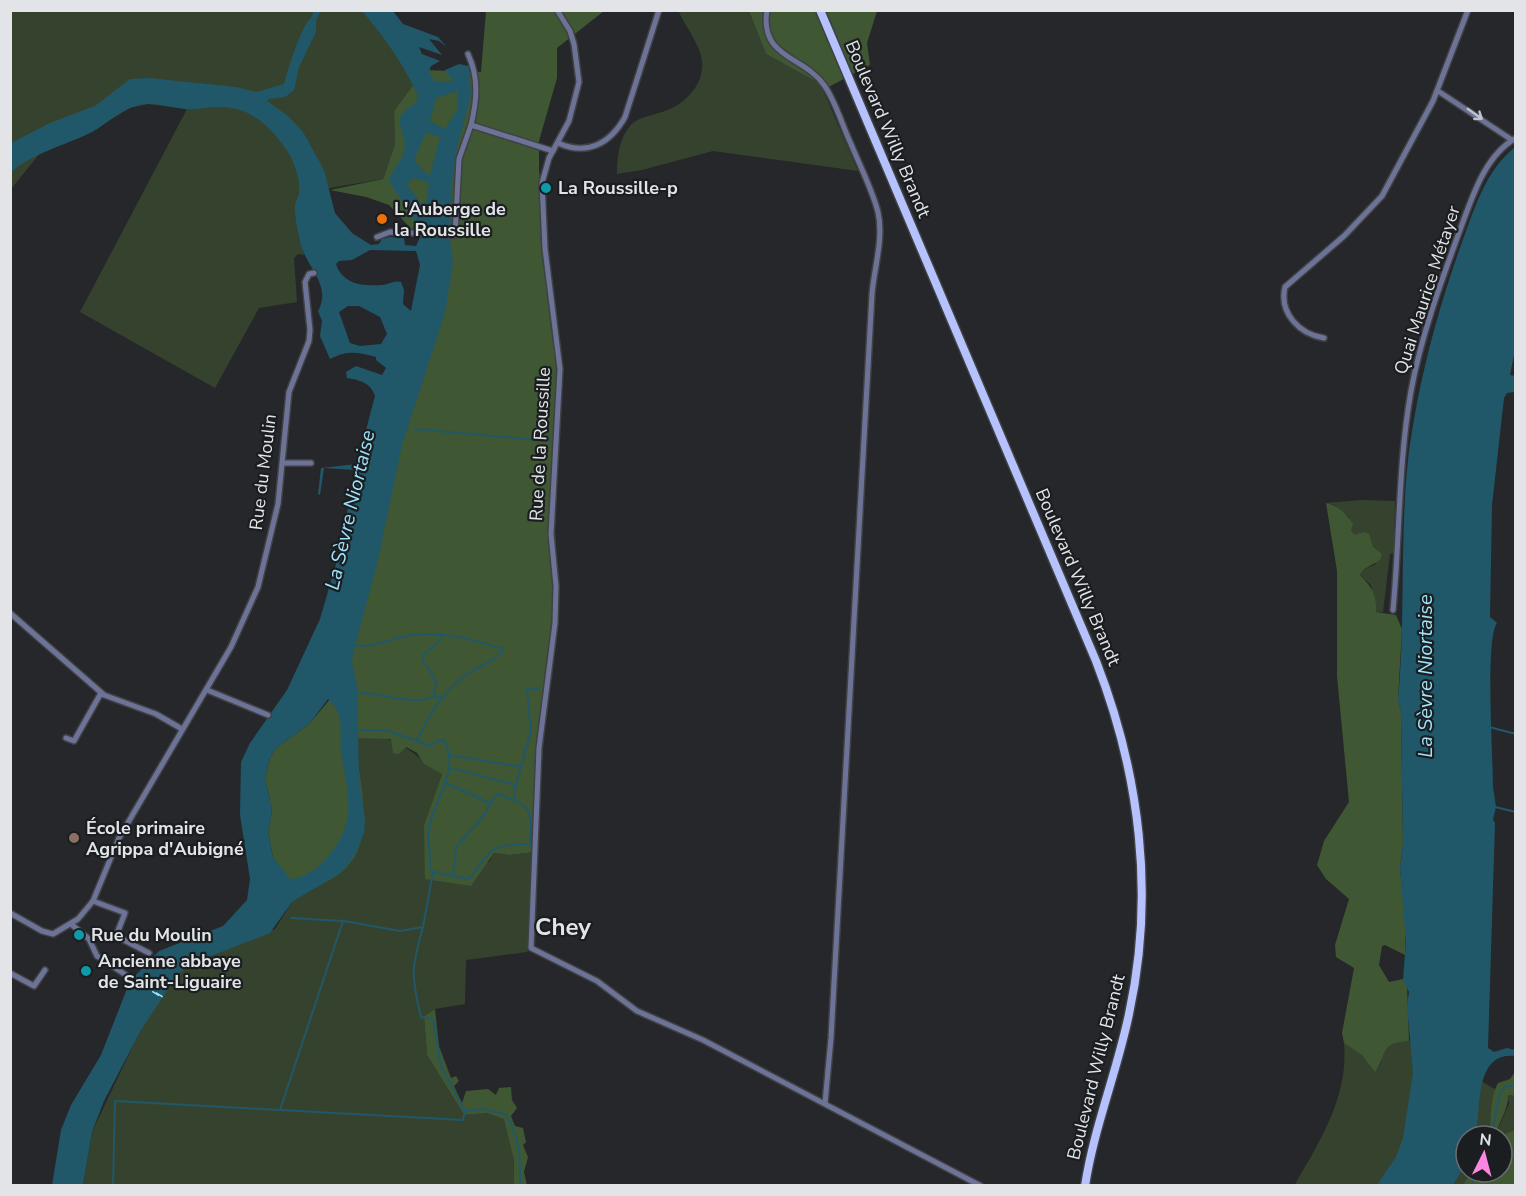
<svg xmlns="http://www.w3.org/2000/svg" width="1526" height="1196" font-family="'Nunito Sans',sans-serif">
<rect width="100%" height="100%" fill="#25272a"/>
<!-- green -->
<g fill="#35432e">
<path d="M 678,10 L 749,11 L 766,54 L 815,81 L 823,90 L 858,171 L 713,151 L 642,170 L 617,174 C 617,157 619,139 630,126 C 640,115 659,115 672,108 C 691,99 707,77 701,56 C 698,42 684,24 678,10 Z"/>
<path d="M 11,11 L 379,11 L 424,70 L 394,111 L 395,144 L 383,179 L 299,193 L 295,214 L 304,255 L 298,254 L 294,258 L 297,302 L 259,308 L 215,388 L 80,312 L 187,109 L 148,104 L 130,108 L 90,132 L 41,152 L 11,189 Z"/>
<path d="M 1361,500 L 1395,501 L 1394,553 L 1390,554 L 1383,612 L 1376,612 L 1371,585 L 1360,575 L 1363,570 L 1376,564 L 1351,531 L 1349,517 L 1335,505 L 1326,503 Z"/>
<path d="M 377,737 C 406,740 419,761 442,774 L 424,825 L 489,862 L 494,853 L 509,855 L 536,852 L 533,946 L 527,952 L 466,960 L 465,1004 L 435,1009 L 424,1016 L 427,1055 L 464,1115 C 476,1114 495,1110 505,1120 C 515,1131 514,1171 514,1185 L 83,1186 L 92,1132 L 168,972 L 275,929 L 292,902 L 342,872 L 351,862 L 364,833 L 357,738 Z"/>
<path d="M 1409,1041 L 1495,1089 L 1497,1131 L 1509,1104 L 1508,1095 L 1515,1096 L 1515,1130 L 1499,1136 L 1489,1131 L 1486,1136 L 1466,1136 L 1466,1172 L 1471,1172 L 1463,1185 L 1294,1186 C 1320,1141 1349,1096 1344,1043 L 1380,1065 C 1385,1047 1390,1042 1409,1041 Z"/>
</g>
<!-- forest -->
<g fill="#3f5732">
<path d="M 486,11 L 604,11 L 557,48 L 557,78 L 539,141 L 539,170 L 562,375 L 555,528 L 558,608 L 547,690 L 536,852 L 509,855 L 494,853 L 471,886 L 425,879 L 424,825 L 442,774 L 424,764 L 417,753 L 406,747 L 399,754 L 393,753 L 391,739 L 357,738 C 356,781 380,837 343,871 C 328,884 307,889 292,902 L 284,875 L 273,857 L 268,832 L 272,811 L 265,777 L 270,758 L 276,748 L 310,723 L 330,699 L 440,260 L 389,205 L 366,197 L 330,190 L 383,179 L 395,144 L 394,111 L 424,70 L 481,72 Z"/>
<path d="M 749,11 L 877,11 L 867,43 L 870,65 L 823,90 L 815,81 L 766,54 Z"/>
<path d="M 1326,503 C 1338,505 1347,514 1353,524 L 1351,531 L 1355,535 L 1364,532 L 1369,534 L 1373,547 L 1382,554 L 1380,560 L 1363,570 L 1360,575 C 1372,587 1377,595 1376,612 L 1396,615 L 1402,629 L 1398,700 L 1401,711 L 1403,844 L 1400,869 L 1406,927 L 1405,955 L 1385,945 L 1382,946 L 1379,965 L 1389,982 L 1403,979 L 1407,983 L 1409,1041 C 1380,1043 1388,1053 1375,1072 L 1362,1055 L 1344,1043 L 1342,1033 L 1354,968 L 1336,957 L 1335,945 L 1349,899 L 1326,879 L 1317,865 L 1324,841 L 1349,802 L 1337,676 L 1337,571 Z"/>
<path d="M 435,1009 L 439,1046 L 451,1078 L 456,1076 L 459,1081 L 454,1086 L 462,1103 L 466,1091 L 488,1089 L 496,1095 L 499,1088 L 511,1087 L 512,1100 L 517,1108 L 511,1116 L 515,1126 L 523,1128 L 526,1142 L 523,1145 L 528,1157 L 524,1172 L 527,1185 L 514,1185 L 514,1160 L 504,1119 L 487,1113 L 464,1115 L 427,1055 L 424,1016 Z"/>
<path d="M 1515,1072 L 1515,1096 L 1508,1095 C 1509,1107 1501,1118 1497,1131 L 1490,1128 C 1491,1112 1491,1096 1498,1083 L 1510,1079 Z"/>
<path d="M 1515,1130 L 1515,1185 L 1463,1185 L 1471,1172 L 1502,1172 L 1502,1136 L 1499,1136 Z"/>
</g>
<!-- water -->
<g fill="#215869" fill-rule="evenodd">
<path d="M 313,11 L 321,11 L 316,20 L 316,32 L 299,67 L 294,90 L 285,97 L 269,99 L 267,101 L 288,116 L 303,132 L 324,170 L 335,213 L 352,233 L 371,245 L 379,244 L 382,239 L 390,237 L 404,238 L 405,245 L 416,246 L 422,233 L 389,181 C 392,169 401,163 404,151 C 410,130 384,121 416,103 L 418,95 C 402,62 386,39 362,11 L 393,11 L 403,24 L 438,37 L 447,47 L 439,41 L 429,39 L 442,55 L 419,47 L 422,54 L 440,61 L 431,66 L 429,72 L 435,82 L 453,81 L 445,70 L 459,64 L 469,66 L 471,95 L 457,148 L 452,183 L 450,239 L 453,262 L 445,313 L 402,445 L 378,560 L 353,654 L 352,662 L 357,687 L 359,776 L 365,820 L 364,833 L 355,855 L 342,872 L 292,902 L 270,933 L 193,963 L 178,974 L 141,1030 L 104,1101 L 92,1132 L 83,1185 L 52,1185 L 61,1130 L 71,1105 L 101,1055 L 130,981 L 159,951 L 223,926 L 247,900 L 250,879 L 240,815 L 241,762 L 250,743 L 287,690 L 320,619 L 336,564 L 356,470 L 324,468 L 320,495 L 318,494 L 321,468 L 357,464 L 375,396 C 371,383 360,380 347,378 L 346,372 L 356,366 L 382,375 L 386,368 L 376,360 L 376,357 C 358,352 347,350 330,359 L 320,336 L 322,321 L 318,311 C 333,285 304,265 300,241 C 298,230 294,216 295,205 C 296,200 299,196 299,192 C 301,179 293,159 286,149 C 270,126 249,106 220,107 C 208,107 196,110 184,109 C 169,107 154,102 139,105 C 121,109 108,123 92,132 C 64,146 35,152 11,172 L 11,143 L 50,123 L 95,106 L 130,79 L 149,78 L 236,87 L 257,92 L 284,84 C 290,64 295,45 305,26 C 308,19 313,19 313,11 ZM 458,91 L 457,110 L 445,129 L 430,121 L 436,98 ZM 426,133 L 440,137 L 430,175 L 424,172 L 414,160 ZM 415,178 L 429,183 L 425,209 L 408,186 L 409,181 ZM 370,250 L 416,251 L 420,265 L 411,311 L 403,304 L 404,290 L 401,282 C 394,280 390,284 382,285 C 363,286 343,285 336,264 L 339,261 L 352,260 ZM 348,306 L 359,306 L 380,317 L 387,334 L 381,344 L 360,346 L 350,343 L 339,312 ZM 328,699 C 348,716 337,737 342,759 C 345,775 350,798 348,814 C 346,840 318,878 290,879 L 273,857 L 268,832 L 272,811 L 265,777 L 270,758 L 276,748 L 310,723 Z"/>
<path d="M 1515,147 L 1516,345 L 1510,375 L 1515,376 L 1515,392 L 1507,393 L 1504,398 L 1492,505 L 1490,617 L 1497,623 C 1485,638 1493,760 1493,787 L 1496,807 L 1493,819 L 1495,823 L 1488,1048 L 1494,1052 L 1507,1048 L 1515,1050 L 1515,1056 C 1474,1052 1481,1108 1476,1136 L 1466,1136 L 1466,1163 L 1453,1185 L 1377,1185 L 1396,1157 L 1403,1138 L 1413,1073 L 1407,1005 L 1409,992 L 1403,979 L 1406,941 L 1400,869 L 1403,844 L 1401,711 L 1398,700 C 1406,618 1399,534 1409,451 C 1419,380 1437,312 1461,245 C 1474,210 1485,171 1515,147 Z"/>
</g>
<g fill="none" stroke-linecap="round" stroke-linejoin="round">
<!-- stream -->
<g stroke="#215869" stroke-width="2">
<path d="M 415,429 L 551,441"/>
<path d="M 352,645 C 372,649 392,638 412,635 C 444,631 474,640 504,649 C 497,660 480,665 469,673 C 444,690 429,714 417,741 L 428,746 L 443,739 C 462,770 433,799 429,829 C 427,841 431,854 430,867 L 433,872"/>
<path d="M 356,692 C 377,693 397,701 418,700 C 427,700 432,695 441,698"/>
<path d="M 434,696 L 436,681 L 422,659 L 423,655 L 439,642 L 443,634"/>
<path d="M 1489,727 L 1516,734"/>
<path d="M 356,730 L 386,730 L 417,741"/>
<path d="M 450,755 L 521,767 L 516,785"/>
<path d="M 521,767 L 531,730 L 527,689 L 539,688"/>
<path d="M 451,768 L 516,785 L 514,798"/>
<path d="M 446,783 L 490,803"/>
<path d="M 1495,807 L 1516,812"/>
<path d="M 423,927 L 433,872 L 469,879 C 492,849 492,843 530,844 C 532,809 532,805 497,794 L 481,819 L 456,847 L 453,876"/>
<path d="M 280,1110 L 463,1120 L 465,1111 L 441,1066 L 433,1019 L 421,1017 C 411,975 411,969 423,927 L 400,931 L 344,921"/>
<path d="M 465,1111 L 483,1109 L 505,1114 C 521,1138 520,1158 520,1186"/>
<path d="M 1491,1136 L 1500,1093 L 1506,1086 L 1516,1086"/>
<path d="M 113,1186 L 115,1101 L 280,1110 L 343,921 L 291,918"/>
<path d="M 1471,1186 L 1478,1172"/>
</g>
<!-- ferry -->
<path stroke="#a0e4fb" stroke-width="1.5" stroke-dasharray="8 6" stroke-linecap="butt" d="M 132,978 L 163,997 L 163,998 L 132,979 Z"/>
<defs>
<g id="street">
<path d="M 557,10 L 570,31 L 574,44 L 579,82 L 569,121 L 549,158 L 542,183 L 545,249 L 560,369 L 551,534 L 556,586 L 555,623 L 539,748 L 531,948 L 597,981 L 637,1011 L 703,1040 L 981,1186"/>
<path d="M 767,10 C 759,58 804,56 824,85 C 836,102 842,125 851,144 C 860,166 872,189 878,212 C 884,239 874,268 872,294 L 831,1038 L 825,1103"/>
<path d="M 468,54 C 479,78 477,100 471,125"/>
<path d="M 1438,91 L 1512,140"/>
<path d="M 558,143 C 587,156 610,144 625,117 L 659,10"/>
<path d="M 377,237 L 390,232 L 455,235 L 459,159 L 471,125 L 553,151"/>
<path d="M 1324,338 C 1299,334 1279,313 1285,287 L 1344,236 L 1382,196 L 1433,101 L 1468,10"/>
<path d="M 283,463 L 311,463"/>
<path d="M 1393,610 C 1400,537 1398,464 1411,391 C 1421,336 1441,282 1460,230 C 1472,198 1484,156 1516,138"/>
<path d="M 10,613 L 104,695 L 156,714 L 182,729"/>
<path d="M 207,690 L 268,715"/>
<path d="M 66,738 L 74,741 L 101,693"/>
<path d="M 93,901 L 125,913 L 116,936 L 149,953"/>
<path d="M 10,913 L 42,931 L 53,934 L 78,919 L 93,901 L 119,838 L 231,647 L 258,587 L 278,504 L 289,392 L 309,341 L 310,330 L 305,282 L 309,274 L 314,273"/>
<path d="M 71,924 L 89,939 L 97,956 L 132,979"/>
<path d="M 10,973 L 34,986 L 45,970"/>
</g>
<path id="primary" d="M 820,10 L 1096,661 C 1140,774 1155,895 1129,1014 C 1117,1072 1094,1127 1085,1186"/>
</defs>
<!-- street casing -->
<use href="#street" stroke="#404144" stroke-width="8"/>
<!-- primary casing -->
<use href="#primary" stroke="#404144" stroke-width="11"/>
<!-- street -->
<use href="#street" stroke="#6c7397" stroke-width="5"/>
<!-- primary -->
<use href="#primary" stroke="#b5c2fd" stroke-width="8"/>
</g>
<!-- one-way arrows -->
<defs><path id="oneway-shaft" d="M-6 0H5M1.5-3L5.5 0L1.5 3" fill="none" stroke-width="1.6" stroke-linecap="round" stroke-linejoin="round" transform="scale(1.5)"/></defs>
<use stroke="#bfc2cf" href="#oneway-shaft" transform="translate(1475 114) rotate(35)"/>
<!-- markers -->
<g fill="#0f9aa8" stroke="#1b1e21" stroke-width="2">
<circle cx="546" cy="188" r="6"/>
<circle cx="79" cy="935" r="6"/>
<circle cx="86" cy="971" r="6"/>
</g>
<circle fill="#e8710a" stroke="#1b1e21" stroke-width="2" cx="382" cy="219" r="6"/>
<circle fill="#8d6e63" stroke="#1b1e21" stroke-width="2" cx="74" cy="838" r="6"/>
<g text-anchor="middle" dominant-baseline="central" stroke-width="4.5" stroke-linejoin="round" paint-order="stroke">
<!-- street labels -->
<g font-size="18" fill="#e3e4e7" stroke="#1b1e21">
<text transform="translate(888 129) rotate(67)">Boulevard Willy Brandt</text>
<text transform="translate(1427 290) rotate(-72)">Quai Maurice Métayer</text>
<text transform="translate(540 444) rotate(-87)">Rue de la Roussille</text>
<text transform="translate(263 472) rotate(-83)">Rue du Moulin</text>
<text transform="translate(1078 577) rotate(67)">Boulevard Willy Brandt</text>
<text transform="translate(1096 1067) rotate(-76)">Boulevard Willy Brandt</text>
</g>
<!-- poi labels -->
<g font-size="18" font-weight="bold" fill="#e3e4e7" stroke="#1b1e21" text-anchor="start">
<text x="558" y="188">La Roussille-p</text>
<text x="394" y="209">L'Auberge de<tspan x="394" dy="21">la Roussille</tspan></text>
<text x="86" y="828">École primaire<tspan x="86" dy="21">Agrippa d'Aubigné</tspan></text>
<text x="91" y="935">Rue du Moulin</text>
<text x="98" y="961">Ancienne abbaye<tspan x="98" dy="21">de Saint-Liguaire</tspan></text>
</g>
<!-- water labels -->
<g font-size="20" font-style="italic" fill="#a0e4fb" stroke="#1b1e21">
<text transform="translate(350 510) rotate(-77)">La Sèvre Niortaise</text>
<text transform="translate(1425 676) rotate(-90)">La Sèvre Niortaise</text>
</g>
<!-- district labels -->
<g font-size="24" font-weight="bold" fill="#e3e4e7" stroke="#1b1e21">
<text x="563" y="927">Chey</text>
</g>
</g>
<!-- border -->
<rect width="1526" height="1196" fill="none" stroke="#e3e4e7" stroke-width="24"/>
<!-- north arrow -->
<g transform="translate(1484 1154) rotate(6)"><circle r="28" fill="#1b1e21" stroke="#6b6d70" stroke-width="1.5"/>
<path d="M0-4.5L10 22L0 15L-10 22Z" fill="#fd86e2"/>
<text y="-9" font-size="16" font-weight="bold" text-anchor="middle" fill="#e3e4e7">N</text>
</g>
</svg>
